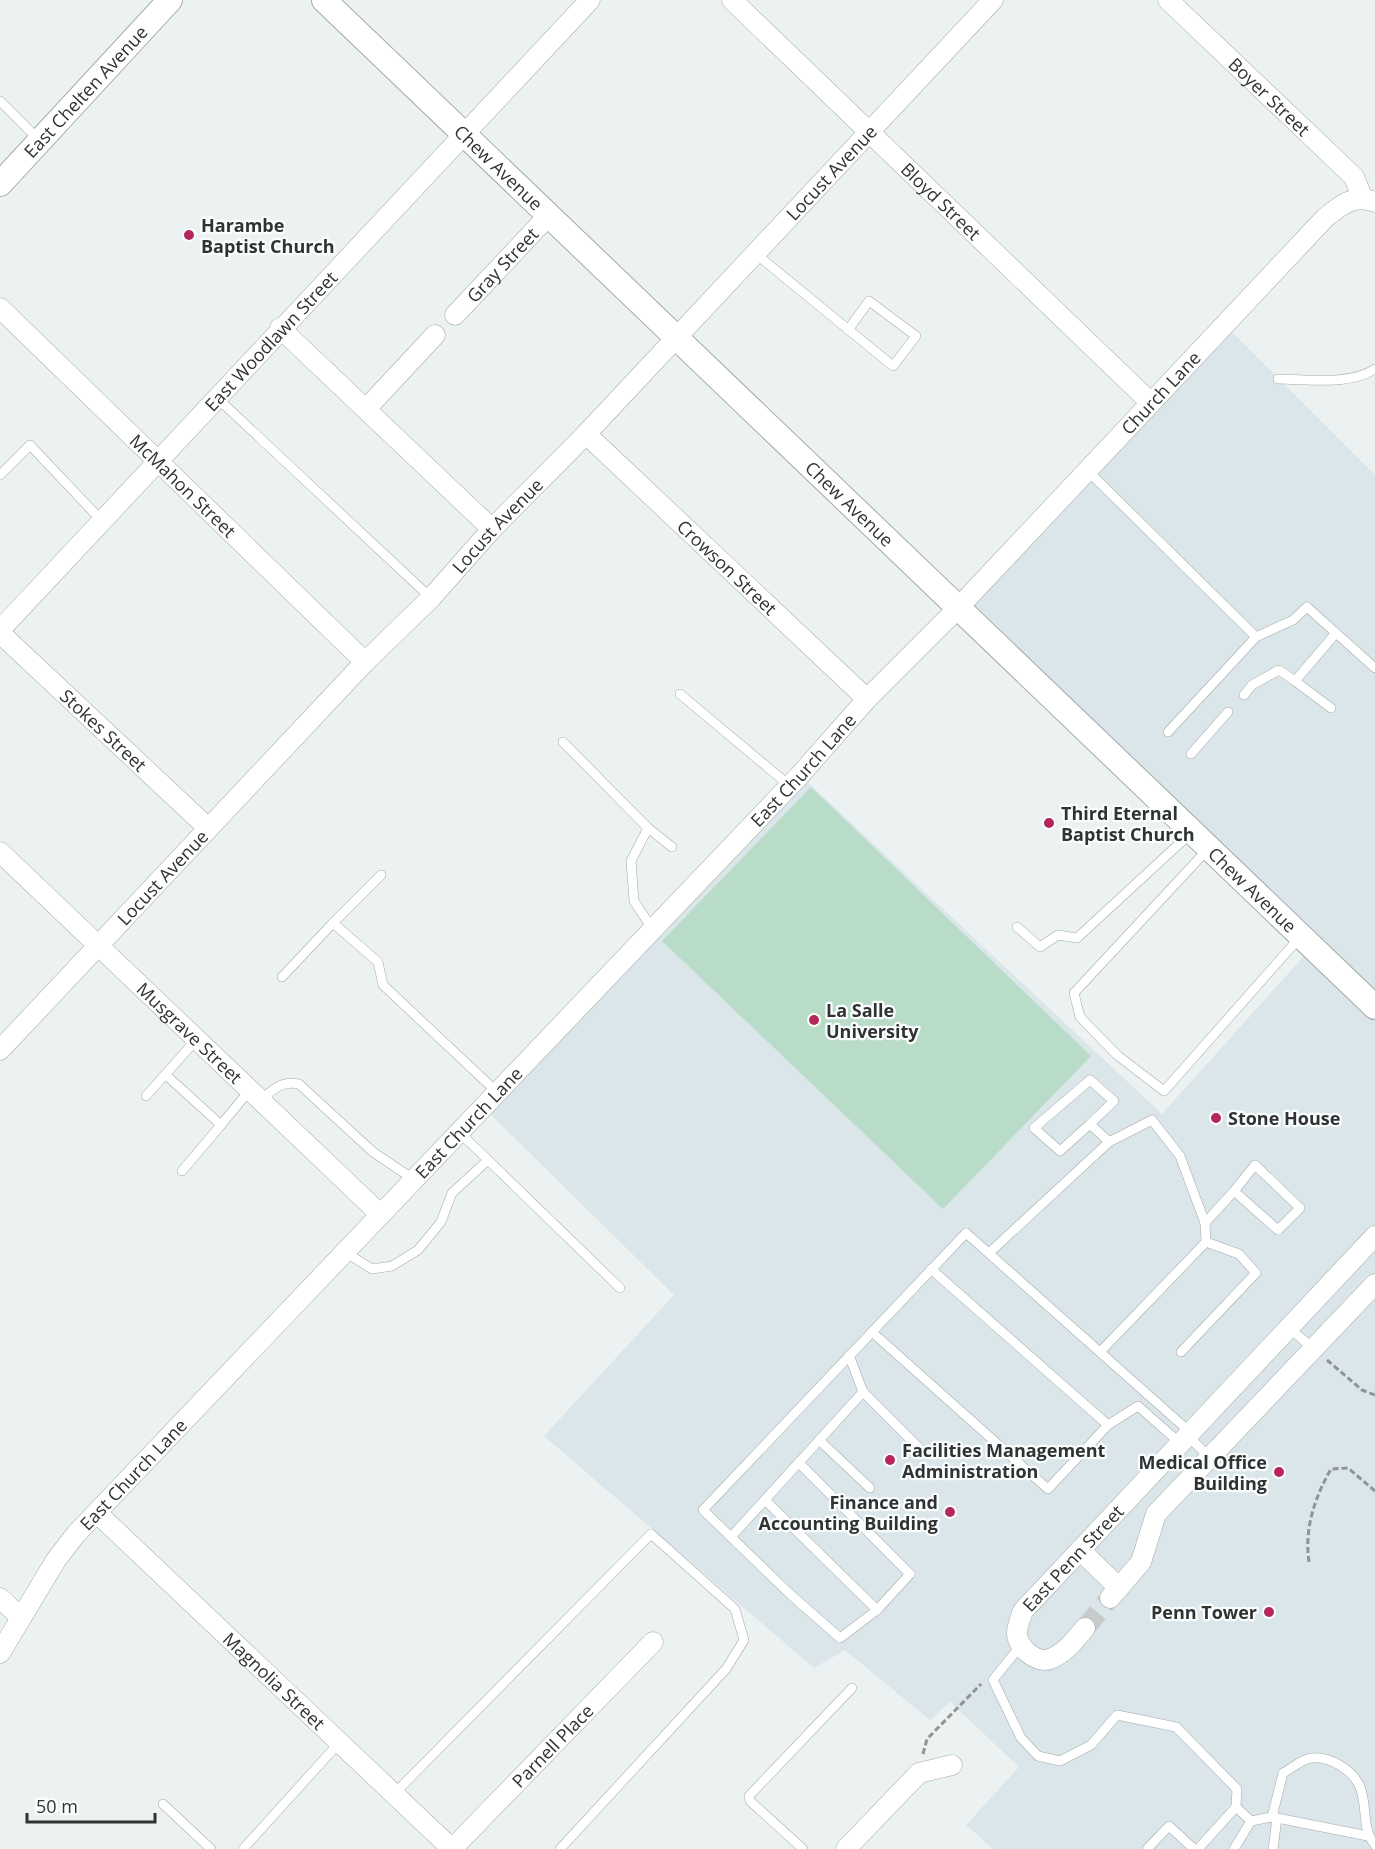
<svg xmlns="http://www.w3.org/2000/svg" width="1375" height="1849" font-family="'Open Sans',sans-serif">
<rect width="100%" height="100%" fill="#ecf1f2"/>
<!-- built -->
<path fill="#dae6ea" d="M 1226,326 L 1375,475 L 1375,1849 L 993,1849 L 966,1825 L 1019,1767 L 950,1702 L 930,1720 L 845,1650 L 814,1668 L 544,1436 L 674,1295 L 484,1108 L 800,775 L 1162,1114 L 1312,947 L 957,609 Z"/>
<!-- green -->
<path fill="#b9dcc8" d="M 811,787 L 1091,1056 L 943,1209 L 662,941 Z"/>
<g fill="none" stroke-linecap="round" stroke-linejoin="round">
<!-- minor-tunnel -->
<path stroke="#c7cbcc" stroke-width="20" stroke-dasharray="20 10" stroke-linecap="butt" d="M 1085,1628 L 1110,1598"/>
<defs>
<g id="service">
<path d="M 0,101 L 38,139"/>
<path d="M 756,254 L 893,366 L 916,336 L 869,301 L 848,330"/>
<path d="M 1278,379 C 1308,379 1349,386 1375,369"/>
<path d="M 216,397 L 431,598"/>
<path d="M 1086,469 L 1256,637 L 1293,620 L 1307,607 L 1375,668"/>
<path d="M 0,475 L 30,445 L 101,520"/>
<path d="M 680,694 L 790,786"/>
<path d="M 1244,695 L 1252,685 L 1279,670 L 1295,681"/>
<path d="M 1331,708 L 1295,681 L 1336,633"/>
<path d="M 1168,732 L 1256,637"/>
<path d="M 563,742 L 648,828 L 631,861 L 634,901 L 653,930"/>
<path d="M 1191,754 L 1228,712"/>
<path d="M 648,828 L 672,847"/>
<path d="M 1208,849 L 1074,993 L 1080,1017 L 1117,1055 L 1164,1091 L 1301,936"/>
<path d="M 333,923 L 381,875"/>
<path d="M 1017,927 L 1040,947 L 1058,935 L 1077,938 L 1192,832"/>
<path d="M 282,977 L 333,923 L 378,962 L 383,985 L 498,1093"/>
<path d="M 166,1075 L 221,1125 L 249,1091"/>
<path d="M 146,1096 L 196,1040"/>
<path d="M 260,1101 C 272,1090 281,1080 299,1084 L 373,1152 L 413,1179"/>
<path d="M 460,1133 L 488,1160"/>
<path d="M 182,1171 L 221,1125"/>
<path d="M 1205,1223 L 1234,1191 L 1278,1230 L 1300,1208 L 1255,1165 L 1234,1191"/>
<path d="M 345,1252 L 372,1269 L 392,1266 L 418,1250 L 441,1222 L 452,1193 L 488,1160 L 620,1288"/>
<path d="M 989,1253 L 1109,1142 L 1090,1124 L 1114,1101 L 1090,1080 L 1034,1128 L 1060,1151 L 1090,1124"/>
<path d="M 1290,1329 L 1314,1349"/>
<path d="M 872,1332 L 1048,1489 L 1108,1425 L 931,1269"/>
<path d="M 1100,1352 L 1206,1242 L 1205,1223 L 1180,1156 L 1152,1120 L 1109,1142"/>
<path d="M 1181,1352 L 1256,1273 L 1239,1254 L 1206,1242"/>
<path d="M 863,1392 L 919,1448"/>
<path d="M 1108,1425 L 1138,1406 L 1181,1444"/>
<path d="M 1188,1436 L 1210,1458"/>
<path d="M 819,1440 L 870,1488"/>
<path d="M 765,1500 L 877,1610 L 910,1574 L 799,1463"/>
<path d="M 731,1537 L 863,1392 L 849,1355"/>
<path d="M 877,1610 L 840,1638 L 791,1595 L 703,1510 L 966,1233 L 1191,1433"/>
<path d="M 1021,1645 L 993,1680 L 1021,1738 L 1038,1756 L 1060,1761 L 1091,1745 L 1117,1715 L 1176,1727 L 1237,1789 L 1236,1807"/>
<path d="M 394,1794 L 651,1534 L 735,1609 L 744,1640 L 726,1669 L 560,1849"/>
<path d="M 163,1804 L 211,1849"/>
<path d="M 1368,1836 L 1272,1817 L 1283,1773 C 1291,1769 1302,1759 1311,1758 C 1330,1756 1353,1770 1360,1787 C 1368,1807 1361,1828 1375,1845"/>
<path d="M 243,1849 L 338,1744"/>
<path d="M 803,1849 L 750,1801 L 749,1796 L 852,1688"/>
<path d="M 1147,1849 L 1169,1826 L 1194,1849"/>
<path d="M 1198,1849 L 1236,1807 L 1251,1821"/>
<path d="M 1234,1849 L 1251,1821 L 1272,1817"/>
<path d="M 1273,1849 L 1277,1818"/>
</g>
<g id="minor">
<path id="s1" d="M 732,0 L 1150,402"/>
<path id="s2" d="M 1168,0 L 1354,177 L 1362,197"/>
<path id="s3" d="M 0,308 L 365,662"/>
<path id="s4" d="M 455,315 L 549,215"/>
<path d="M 280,328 L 492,529"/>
<path d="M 366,409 L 435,335"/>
<path id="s5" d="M 586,434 L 867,699"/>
<path id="s6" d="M 0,630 L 590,0"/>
<path id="s7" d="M 0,633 L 208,828"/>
<path id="s8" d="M 0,852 L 380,1214"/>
<path id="s9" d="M 0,1050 L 365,662 L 431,598 L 492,529 L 586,434 L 993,0"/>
<path id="s10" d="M 97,1513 L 452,1849 L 653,1642"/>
<path d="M 1080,1550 L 1119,1588"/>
<path d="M 0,1598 L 21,1618"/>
<path d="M 1110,1598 L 1141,1562 L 1156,1514 L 1375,1284"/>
<path id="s11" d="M 1085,1628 C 1075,1640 1065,1653 1050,1659 C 1036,1664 1017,1647 1017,1633 C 1017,1626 1021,1617 1023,1611 L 1375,1236"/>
<path id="s12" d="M 0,1653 L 56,1560 L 76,1534 L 800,775 L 867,699 L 957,609 L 1325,218 C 1342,204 1354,194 1375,202"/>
<path d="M 846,1849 L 919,1773 L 952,1765"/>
</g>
<g id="tertiary">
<path id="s13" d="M 324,0 L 1375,1007"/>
<path id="s14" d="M 0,184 L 170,0"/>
</g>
</defs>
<!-- service casing -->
<use href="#service" stroke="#a5a9aa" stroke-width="10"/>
<!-- minor casing -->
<use href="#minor" stroke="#a5a9aa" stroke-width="21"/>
<!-- tertiary casing -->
<use href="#tertiary" stroke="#a5a9aa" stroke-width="26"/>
<!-- path -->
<g stroke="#909494" stroke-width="3" stroke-dasharray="6 3" stroke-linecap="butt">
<path d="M 1327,1360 L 1362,1390 L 1375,1395"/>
<path d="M 1309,1562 C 1304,1528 1315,1497 1331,1469 L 1348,1468 L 1375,1491"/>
<path d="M 923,1754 L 927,1739 L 981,1684"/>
</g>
<!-- service -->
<use href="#service" stroke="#fff" stroke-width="9"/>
<!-- minor -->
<use href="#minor" stroke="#fff" stroke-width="20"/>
<!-- tertiary -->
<use href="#tertiary" stroke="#fff" stroke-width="24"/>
</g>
<!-- markers -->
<g fill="#b5265b" stroke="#fafeff" stroke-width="2">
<circle cx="189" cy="235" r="6"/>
<circle cx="1049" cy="823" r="6"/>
<circle cx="814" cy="1020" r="6"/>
<circle cx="1216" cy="1118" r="6"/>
<circle cx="890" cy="1460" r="6"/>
<circle cx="1279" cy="1472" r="6"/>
<circle cx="950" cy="1512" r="6"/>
<circle cx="1269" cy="1612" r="6"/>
</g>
<g text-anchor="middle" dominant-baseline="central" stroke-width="4.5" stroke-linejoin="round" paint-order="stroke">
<!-- street labels -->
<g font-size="18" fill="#313333" stroke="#fafeff">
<text stroke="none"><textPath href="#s14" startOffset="126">East Chelten Avenue</textPath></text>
<text stroke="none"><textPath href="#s2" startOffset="140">Boyer Street</textPath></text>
<text stroke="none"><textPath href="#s13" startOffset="242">Chew Avenue</textPath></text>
<text stroke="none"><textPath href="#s9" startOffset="1209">Locust Avenue</textPath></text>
<text stroke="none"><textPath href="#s1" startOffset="290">Bloyd Street</textPath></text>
<text stroke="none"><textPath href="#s4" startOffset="69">Gray Street</textPath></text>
<text stroke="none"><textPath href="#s6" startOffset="396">East Woodlawn Street</textPath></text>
<text stroke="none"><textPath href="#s12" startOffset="1716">Church Lane</textPath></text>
<text stroke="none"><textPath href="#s3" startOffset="255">McMahon Street</textPath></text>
<text stroke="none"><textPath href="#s13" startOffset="728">Chew Avenue</textPath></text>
<text stroke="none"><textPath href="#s9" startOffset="723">Locust Avenue</textPath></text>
<text stroke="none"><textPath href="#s5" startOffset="194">Crowson Street</textPath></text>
<text stroke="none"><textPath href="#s7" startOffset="142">Stokes Street</textPath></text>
<text stroke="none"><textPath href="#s12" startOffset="1196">East Church Lane</textPath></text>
<text stroke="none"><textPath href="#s9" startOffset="237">Locust Avenue</textPath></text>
<text stroke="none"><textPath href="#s13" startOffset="1286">Chew Avenue</textPath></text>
<text stroke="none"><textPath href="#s8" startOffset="262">Musgrave Street</textPath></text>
<text stroke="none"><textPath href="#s12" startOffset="710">East Church Lane</textPath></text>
<text stroke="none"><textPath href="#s12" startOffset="224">East Church Lane</textPath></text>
<text stroke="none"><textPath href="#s11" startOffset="190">East Penn Street</textPath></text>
<text stroke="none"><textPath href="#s10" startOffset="244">Magnolia Street</textPath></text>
<text stroke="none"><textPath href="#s10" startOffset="633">Parnell Place</textPath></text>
</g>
<!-- poi labels -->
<g font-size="18" font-weight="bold" fill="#313333" stroke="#fafeff" text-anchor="start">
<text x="201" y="225">Harambe<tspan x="201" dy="21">Baptist Church</tspan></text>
<text x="1061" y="813">Third Eternal<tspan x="1061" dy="21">Baptist Church</tspan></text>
<text x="826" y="1010">La Salle<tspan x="826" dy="21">University</tspan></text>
<text x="1228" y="1118">Stone House</text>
<text x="902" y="1450">Facilities Management<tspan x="902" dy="21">Administration</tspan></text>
<text x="1267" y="1462" text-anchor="end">Medical Office<tspan x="1267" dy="21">Building</tspan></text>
<text x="938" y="1502" text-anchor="end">Finance and<tspan x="938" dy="21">Accounting Building</tspan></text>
<text x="1257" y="1612" text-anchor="end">Penn Tower</text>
</g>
</g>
<!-- scale -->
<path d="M27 1813v9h128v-9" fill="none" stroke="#313333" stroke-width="3"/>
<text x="36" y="1813" font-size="18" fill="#313333" stroke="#fafeff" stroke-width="4.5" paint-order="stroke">50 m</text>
</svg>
